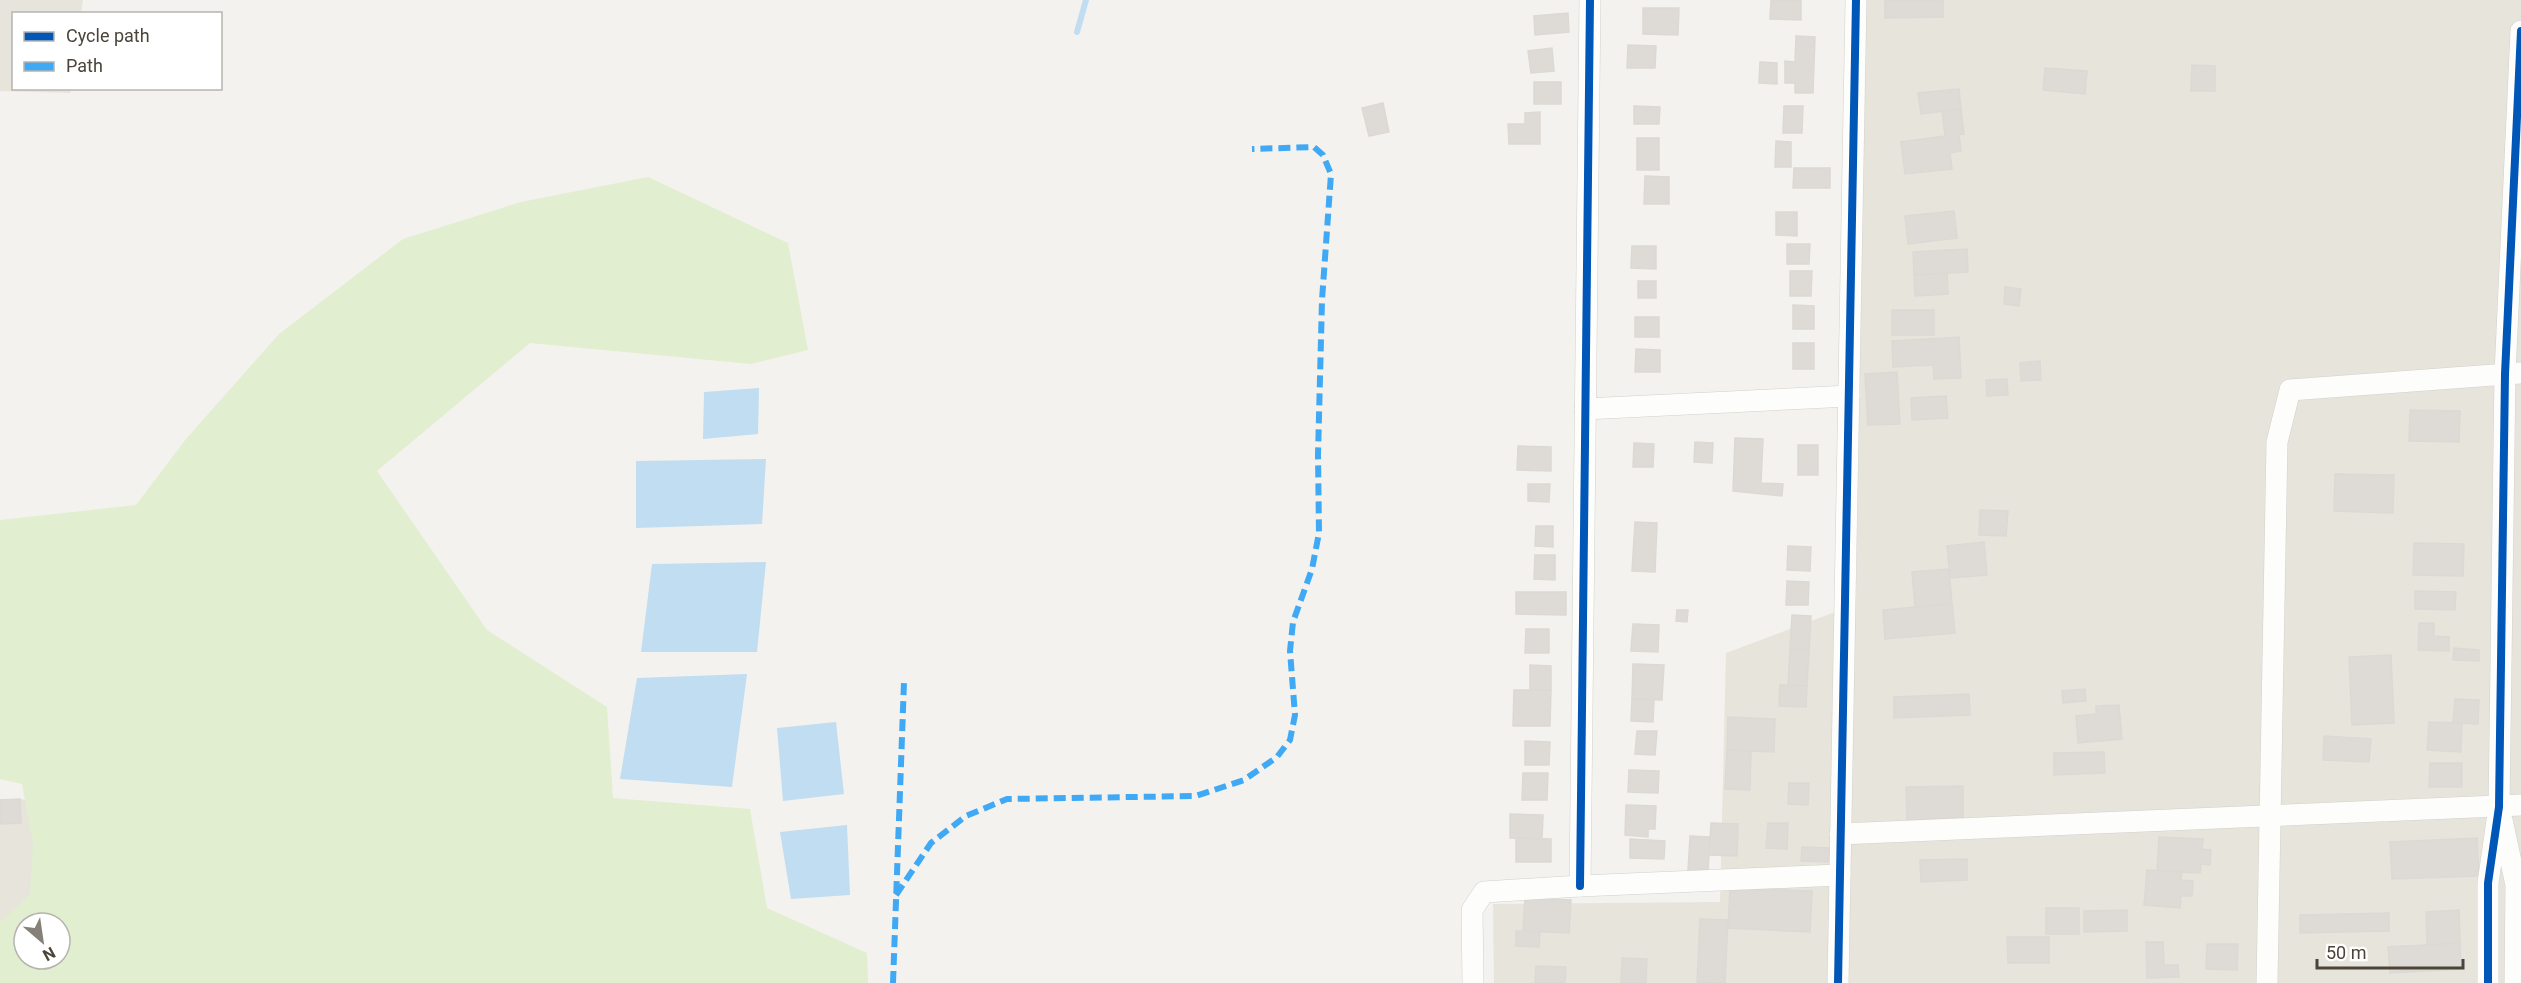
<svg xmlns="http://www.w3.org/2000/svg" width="2521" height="983" font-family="Roboto,sans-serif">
<rect width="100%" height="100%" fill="#f4f2ee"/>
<!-- residential -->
<g fill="#e7e4dc">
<path d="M 0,0 L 83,0 L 81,13 L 14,14 L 14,88 L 71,89 L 70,93 L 0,91 Z"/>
<path d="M 1866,0 L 2521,0 L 2521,983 L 1494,983 L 1493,904 L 1720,902 L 1726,653 L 1856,604 Z"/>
<path d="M 0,799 L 60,800 L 24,923 L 24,959 L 0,983 Z"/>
</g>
<!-- green -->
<path fill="#e1eecf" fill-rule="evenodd" d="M 648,177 L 788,243 L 808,350 L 751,364 L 530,343 L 377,471 L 487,630 L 607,707 L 613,798 L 750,809 L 767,908 L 867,953 L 868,983 L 0,983 L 0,922 L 30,894 L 33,844 L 22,784 L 0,779 L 0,520 L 136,505 L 186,439 L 279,334 L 403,239 L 521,202 ZM 24,923 L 60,923 L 60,959 L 24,959 Z"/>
<!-- water -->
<g fill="#c0ddf1">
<path d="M 759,388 L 758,434 L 703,439 L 704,392 Z"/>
<path d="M 766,459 L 762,524 L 636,528 L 636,461 Z"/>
<path d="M 766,562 L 757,652 L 641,652 L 652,564 Z"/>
<path d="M 747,674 L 732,787 L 620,779 L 637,678 Z"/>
<path d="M 836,722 L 844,794 L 783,801 L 777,728 Z"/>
<path d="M 847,825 L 850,895 L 791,899 L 780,832 Z"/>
</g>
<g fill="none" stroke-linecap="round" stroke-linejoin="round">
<!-- stream -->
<path stroke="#c0ddf1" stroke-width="6" d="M 1077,32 L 1086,0"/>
</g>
<!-- building -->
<g fill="#dedbd6" stroke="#dcd9d4" stroke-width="1.5">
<path d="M 1771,0 L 1801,0 L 1801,20 L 1770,19 Z"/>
<path d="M 1885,0 L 1943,0 L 1943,17 L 1885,18 Z"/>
<path d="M 1643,8 L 1679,8 L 1678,35 L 1643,34 Z"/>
<path d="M 1568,13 L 1569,32 L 1535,35 L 1534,16 Z"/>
<path d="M 1796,36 L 1815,37 L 1813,93 L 1795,93 L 1795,83 L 1785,83 L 1785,61 L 1795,62 Z"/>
<path d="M 1628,45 L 1656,46 L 1655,68 L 1627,68 Z"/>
<path d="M 1552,48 L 1554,71 L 1531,73 L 1528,51 Z"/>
<path d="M 1760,62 L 1777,63 L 1777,84 L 1759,83 Z"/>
<path d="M 2192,65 L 2215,66 L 2215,91 L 2191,91 Z"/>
<path d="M 2045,68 L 2087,71 L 2085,94 L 2043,90 Z"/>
<rect x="1534" y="82" width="27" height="22"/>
<path d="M 1959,89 L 1961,109 L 1921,114 L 1918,93 Z"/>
<path d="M 1383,103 L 1389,132 L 1369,136 L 1362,108 Z"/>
<path d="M 1634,106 L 1660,107 L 1659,124 L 1634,124 Z"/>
<path d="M 1784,106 L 1803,106 L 1802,133 L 1783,133 Z"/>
<path d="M 1961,109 L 1964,134 L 1959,135 L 1961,151 L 1950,153 L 1952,169 L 1905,174 L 1901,142 L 1945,136 L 1942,111 Z"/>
<path d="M 1540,112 L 1540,144 L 1509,144 L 1508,124 L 1525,124 L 1525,113 Z"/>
<rect x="1637" y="138" width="22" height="32"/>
<path d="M 1776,141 L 1791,142 L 1791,167 L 1775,167 Z"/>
<path d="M 1794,168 L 1830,168 L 1830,188 L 1793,188 Z"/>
<path d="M 1645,176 L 1669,177 L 1669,204 L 1644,204 Z"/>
<path d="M 1954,211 L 1957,238 L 1908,244 L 1905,216 Z"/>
<path d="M 1776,212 L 1797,212 L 1797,236 L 1776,235 Z"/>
<path d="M 1787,244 L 1810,244 L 1809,264 L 1787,264 Z"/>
<path d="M 1632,246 L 1656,246 L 1656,269 L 1631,268 Z"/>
<path d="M 1967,249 L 1968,272 L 1914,275 L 1913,252 Z"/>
<path d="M 1790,271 L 1812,271 L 1811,296 L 1790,296 Z"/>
<path d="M 1947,273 L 1948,294 L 1915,296 L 1914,275 Z"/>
<rect x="1638" y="281" width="18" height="17"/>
<path d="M 2005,287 L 2021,289 L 2019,306 L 2004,304 Z"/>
<path d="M 1793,305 L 1814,306 L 1814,329 L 1793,329 Z"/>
<rect x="1892" y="310" width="42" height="25"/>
<rect x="1635" y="317" width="24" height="20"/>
<path d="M 1959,337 L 1961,378 L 1934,379 L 1933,365 L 1893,367 L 1892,341 Z"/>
<rect x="1793" y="343" width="21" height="26"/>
<path d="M 1636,349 L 1660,350 L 1660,372 L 1635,372 Z"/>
<path d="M 2040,361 L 2041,380 L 2021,381 L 2020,363 Z"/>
<path d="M 1897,372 L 1900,424 L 1868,425 L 1865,374 Z"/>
<path d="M 2007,379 L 2008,395 L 1987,396 L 1986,380 Z"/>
<path d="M 1946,396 L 1948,418 L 1912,420 L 1911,398 Z"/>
<path d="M 2410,410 L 2460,411 L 2459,442 L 2409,441 Z"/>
<path d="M 1735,438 L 1763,439 L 1761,483 L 1783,484 L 1782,496 L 1733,491 Z"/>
<path d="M 1695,442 L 1713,443 L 1712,463 L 1694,462 Z"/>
<path d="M 1634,443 L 1654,444 L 1653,467 L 1633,467 Z"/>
<rect x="1798" y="445" width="20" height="30"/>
<path d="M 1518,446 L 1551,447 L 1551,471 L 1517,470 Z"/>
<path d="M 2335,474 L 2394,475 L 2393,513 L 2334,511 Z"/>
<path d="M 1528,484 L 1550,484 L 1549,502 L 1528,501 Z"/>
<path d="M 1980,510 L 2008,511 L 2006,536 L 1979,535 Z"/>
<path d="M 1635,522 L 1657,523 L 1655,572 L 1632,571 Z"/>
<path d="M 1536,526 L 1553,526 L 1553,547 L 1535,546 Z"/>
<path d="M 1984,542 L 1987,575 L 1950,578 L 1947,546 Z"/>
<path d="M 2414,543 L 2464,544 L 2463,576 L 2413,575 Z"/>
<path d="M 1788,546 L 1811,547 L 1810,571 L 1787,570 Z"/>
<path d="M 1535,555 L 1555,555 L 1555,580 L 1534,579 Z"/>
<path d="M 1949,569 L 1952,604 L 1915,607 L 1912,572 Z"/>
<path d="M 1787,581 L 1809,582 L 1808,605 L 1786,605 Z"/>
<path d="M 2415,591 L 2456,592 L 2455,610 L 2415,609 Z"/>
<path d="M 1516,592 L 1566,592 L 1566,615 L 1516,614 Z"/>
<path d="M 1952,604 L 1955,633 L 1885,639 L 1883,610 Z"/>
<path d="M 1677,610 L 1688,610 L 1687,622 L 1676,621 Z"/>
<path d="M 1792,615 L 1811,616 L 1809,650 L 1790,649 Z"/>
<path d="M 2419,623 L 2434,623 L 2434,636 L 2449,637 L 2449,651 L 2418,650 Z"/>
<path d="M 1633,624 L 1659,625 L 1658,652 L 1631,651 Z"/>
<path d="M 1526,629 L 1549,629 L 1549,653 L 1525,653 Z"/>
<path d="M 2454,648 L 2479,650 L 2479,661 L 2453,660 Z"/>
<path d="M 1790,649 L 1809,650 L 1807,686 L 1788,686 Z"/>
<path d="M 2391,655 L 2394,723 L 2352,725 L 2349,657 Z"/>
<path d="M 1633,664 L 1664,665 L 1662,700 L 1632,699 Z"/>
<path d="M 1530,665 L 1551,666 L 1551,690 L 1530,690 Z"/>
<path d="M 1780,685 L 1807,686 L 1806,707 L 1779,706 Z"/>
<path d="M 2085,689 L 2086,701 L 2063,703 L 2062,691 Z"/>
<path d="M 1514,690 L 1551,690 L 1550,726 L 1513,726 Z"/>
<path d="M 1969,694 L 1970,715 L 1894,718 L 1894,697 Z"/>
<path d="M 1632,699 L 1654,700 L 1653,722 L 1631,721 Z"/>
<path d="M 2455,699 L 2479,700 L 2478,724 L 2453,723 Z"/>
<path d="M 2119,705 L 2122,739 L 2078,743 L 2076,716 L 2096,714 L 2096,706 Z"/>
<path d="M 1728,717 L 1775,719 L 1774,752 L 1727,750 Z"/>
<path d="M 2429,722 L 2462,723 L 2461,752 L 2427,750 Z"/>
<path d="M 1637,731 L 1657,731 L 1655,755 L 1635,754 Z"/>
<path d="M 2324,736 L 2371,739 L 2369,762 L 2323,760 Z"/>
<path d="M 1525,741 L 1550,742 L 1549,765 L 1525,765 Z"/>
<path d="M 1727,750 L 1751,751 L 1750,790 L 1725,789 Z"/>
<path d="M 2104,752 L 2105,773 L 2054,775 L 2054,753 Z"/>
<path d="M 2430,763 L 2462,763 L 2462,787 L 2429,787 Z"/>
<path d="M 1629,770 L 1659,771 L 1658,793 L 1628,792 Z"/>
<path d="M 1523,773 L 1548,773 L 1547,800 L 1522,800 Z"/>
<path d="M 1789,783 L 1809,783 L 1808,805 L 1788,804 Z"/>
<path d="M 1963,786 L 1963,818 L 1907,820 L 1906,787 Z"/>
<path d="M 20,799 L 21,823 L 0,824 L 0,800 Z"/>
<path d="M 1626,805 L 1656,806 L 1655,829 L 1648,829 L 1648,837 L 1625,835 Z"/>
<path d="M 1510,814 L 1543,815 L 1542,839 L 1510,838 Z"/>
<path d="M 1711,823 L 1738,824 L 1737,856 L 1709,855 Z"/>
<path d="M 1768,823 L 1788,823 L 1787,849 L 1766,848 Z"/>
<path d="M 1690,836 L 1710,837 L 1708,872 L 1688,871 Z"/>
<path d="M 2159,837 L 2203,839 L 2202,849 L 2211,850 L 2210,865 L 2201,864 L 2200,873 L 2157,871 Z"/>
<path d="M 1516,838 L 1551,839 L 1551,862 L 1516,862 Z"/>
<path d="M 2477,838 L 2479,876 L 2392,879 L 2390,842 Z"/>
<path d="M 1630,839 L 1665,841 L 1664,859 L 1630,858 Z"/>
<path d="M 1802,847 L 1829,848 L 1828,862 L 1801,861 Z"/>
<path d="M 1967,859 L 1967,880 L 1921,882 L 1920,860 Z"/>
<path d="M 2147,870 L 2182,872 L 2181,880 L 2193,881 L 2192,896 L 2181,896 L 2180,908 L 2144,905 Z"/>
<path d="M 1730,888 L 1812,891 L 1810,932 L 1728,928 Z"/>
<path d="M 1525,898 L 1571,900 L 1569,933 L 1523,931 Z"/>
<rect x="2046" y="908" width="33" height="26"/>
<path d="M 2127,910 L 2127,931 L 2084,932 L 2084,911 Z"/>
<path d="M 2459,910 L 2460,943 L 2427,945 L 2426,912 Z"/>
<path d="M 2389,913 L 2389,931 L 2300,933 L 2300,915 Z"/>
<path d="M 1700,919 L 1728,920 L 1725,983 L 1697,982 Z"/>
<path d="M 1516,931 L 1540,932 L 1539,947 L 1516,946 Z"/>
<path d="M 2007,937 L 2049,937 L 2049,963 L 2008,963 Z"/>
<path d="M 2146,942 L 2163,942 L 2164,965 L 2178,965 L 2179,977 L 2147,978 Z"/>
<path d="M 2460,943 L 2461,969 L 2390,973 L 2388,947 Z"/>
<path d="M 2207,944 L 2238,944 L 2237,970 L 2206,969 Z"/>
<path d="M 1622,958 L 1647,959 L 1646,983 L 1621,983 Z"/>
<path d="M 1536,966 L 1566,967 L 1565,983 L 1535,983 Z"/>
</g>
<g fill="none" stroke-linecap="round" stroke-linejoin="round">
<defs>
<g id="minor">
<path d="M 1585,409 L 1849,396"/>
<path d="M 2502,820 L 2516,885 L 2515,983"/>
<path d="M 1840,834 L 2521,805"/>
<path d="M 1580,886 L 1590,0"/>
<path d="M 1473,983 L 1472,910 L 1484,892 L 1580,886 L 1840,875"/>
<path d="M 1838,983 L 1856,0"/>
<path d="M 2267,983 L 2277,442 L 2290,390 L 2521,373"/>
<path d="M 2488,983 L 2488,883 L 2499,807 L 2505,374 L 2521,31"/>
</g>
</defs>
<!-- minor casing -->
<use href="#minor" stroke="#d2d0cb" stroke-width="22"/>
<!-- minor -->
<use href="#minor" stroke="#fdfdfc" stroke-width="21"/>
<!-- quiet -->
<g stroke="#3fa9f5" stroke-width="6" stroke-dasharray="12 6" stroke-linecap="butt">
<path d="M 896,895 L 931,843 L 966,816 L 1007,799 L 1196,796 L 1244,780 L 1277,757 L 1290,740 L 1295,715 L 1290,651 L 1293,622 L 1312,569 L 1319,533 L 1318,455 L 1322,300 L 1331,174 L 1323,155 L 1314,147 L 1252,149"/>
<path d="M 893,983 L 904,682"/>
</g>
<defs>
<g id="cycleway">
<path d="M 1580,886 L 1590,0"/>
<path d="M 1838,983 L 1856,0"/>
<path d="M 2488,983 L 2488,883 L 2499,807 L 2505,374 L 2521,31"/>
</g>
</defs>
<!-- cycleway casing -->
<use href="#cycleway" stroke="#fff" stroke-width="11"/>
<!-- cycleway -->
<use href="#cycleway" stroke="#0057b8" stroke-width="8"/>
</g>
<!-- legend -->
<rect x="12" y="12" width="210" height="78" fill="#ffffff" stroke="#b7b4b0" stroke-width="1.5"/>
<rect x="24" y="32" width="30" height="9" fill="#0057b8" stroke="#b7b4b0" stroke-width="1.5"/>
<text x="66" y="42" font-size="18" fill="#4b4439">Cycle path</text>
<rect x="24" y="62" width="30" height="9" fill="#3fa9f5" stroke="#b7b4b0" stroke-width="1.5"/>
<text x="66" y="72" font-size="18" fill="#4b4439">Path</text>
<!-- north arrow -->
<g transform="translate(42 941) rotate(151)"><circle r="28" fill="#ffffff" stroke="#b7b4b0" stroke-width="1.5"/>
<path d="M0-4.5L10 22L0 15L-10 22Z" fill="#868178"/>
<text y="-9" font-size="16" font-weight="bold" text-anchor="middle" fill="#4b4439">N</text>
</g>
<!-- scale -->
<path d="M2317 959v9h146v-9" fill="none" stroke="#4b4439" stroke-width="3"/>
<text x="2326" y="959" font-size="18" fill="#4b4439" stroke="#ffffff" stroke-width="4.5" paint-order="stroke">50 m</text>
</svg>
